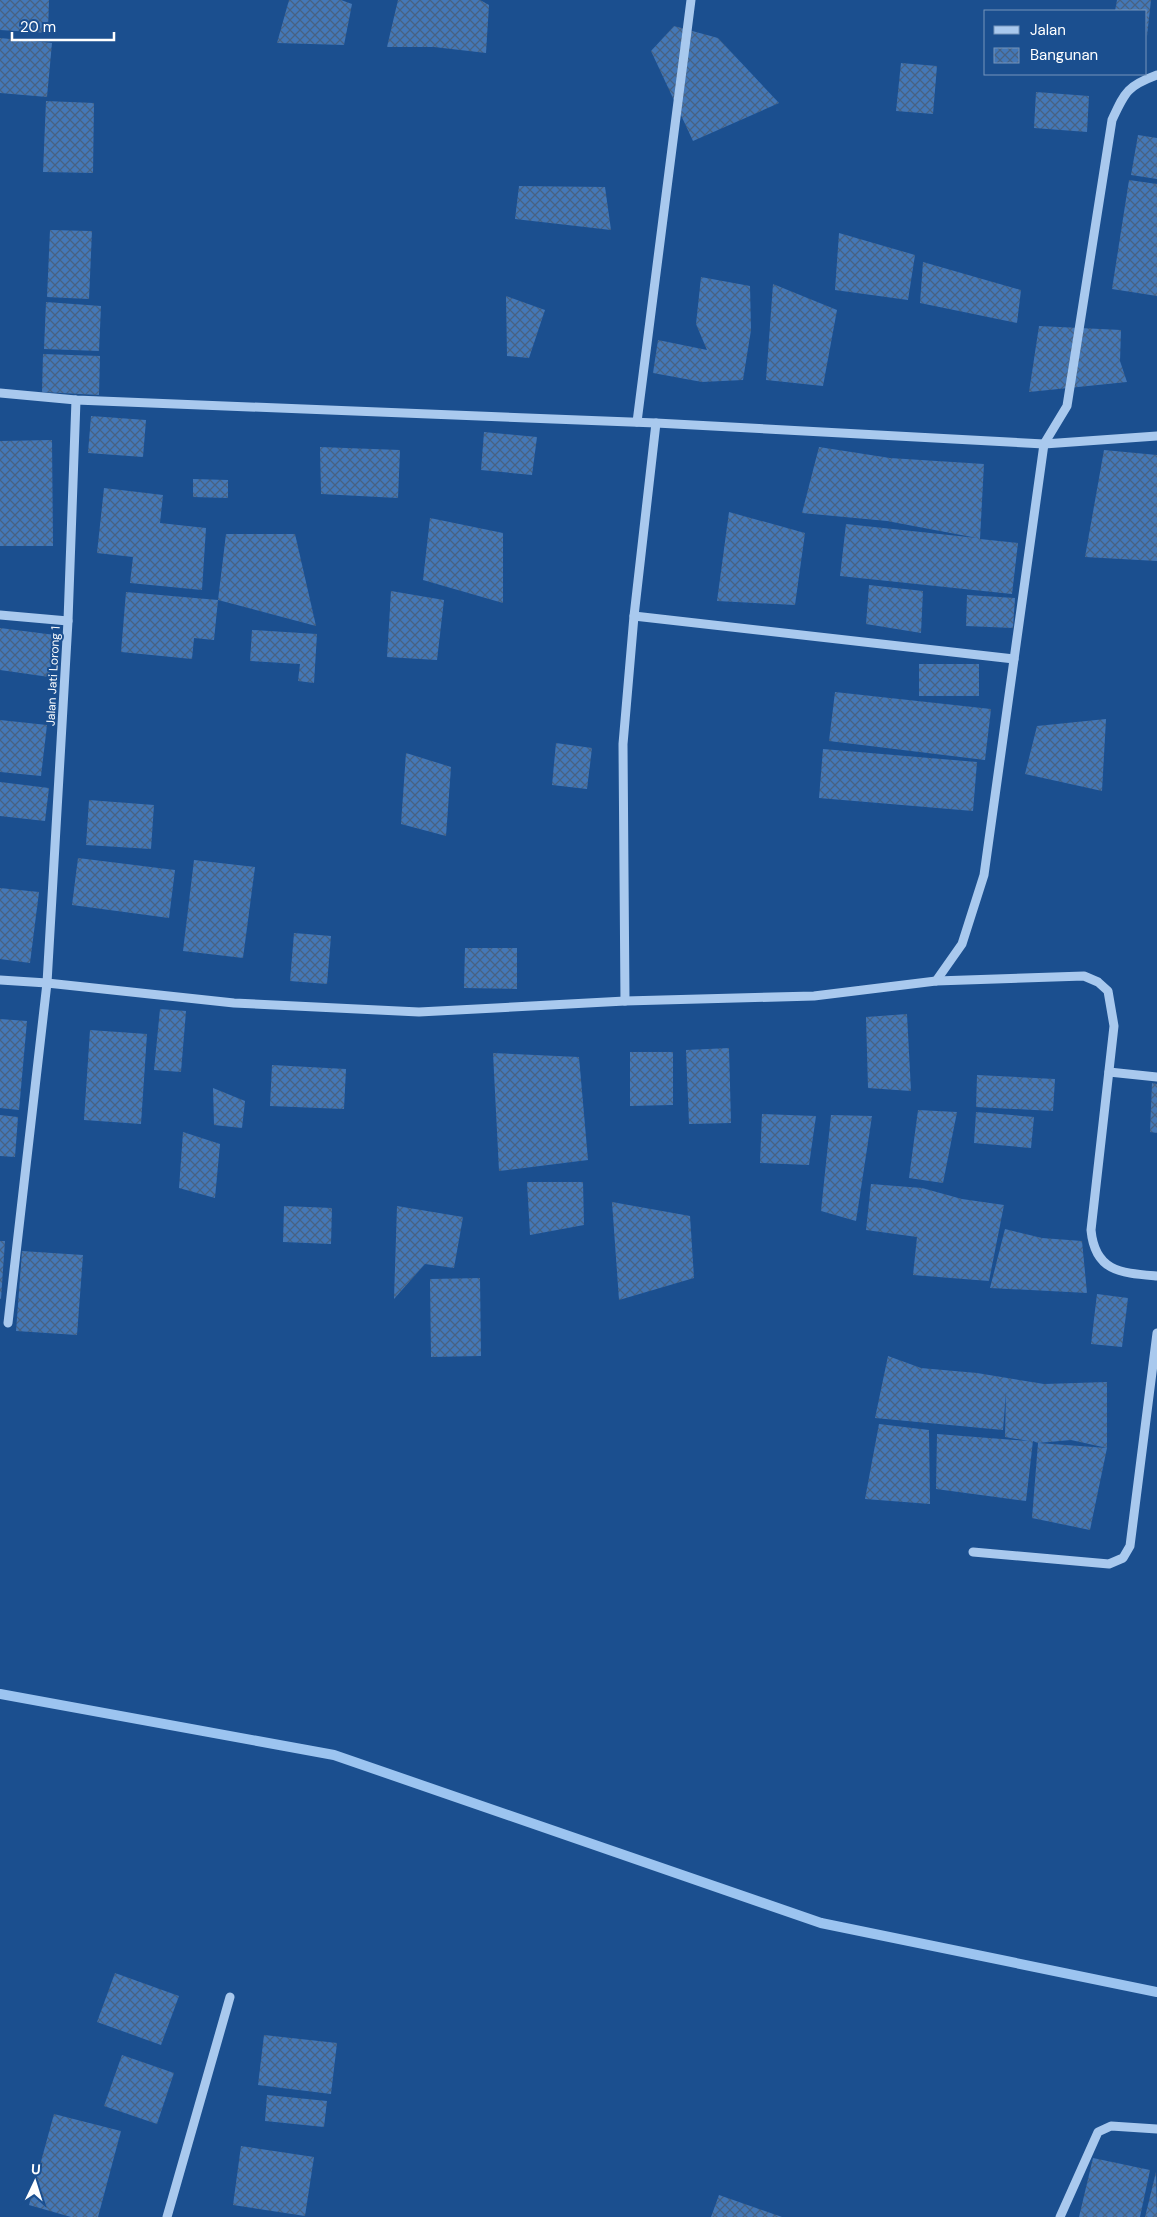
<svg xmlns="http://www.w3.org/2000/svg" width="1157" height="2217" font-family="'DM Sans',sans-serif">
<defs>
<pattern id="building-cross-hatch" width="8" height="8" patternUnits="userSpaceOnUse" patternTransform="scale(1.25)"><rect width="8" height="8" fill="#4478b7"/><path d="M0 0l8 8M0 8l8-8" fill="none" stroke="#486282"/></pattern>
</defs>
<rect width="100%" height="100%" fill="#1b4f8f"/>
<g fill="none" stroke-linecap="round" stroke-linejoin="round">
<!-- stream -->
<path stroke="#9cc4f0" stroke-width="10" d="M 0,1694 L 334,1755 L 821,1923 L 1157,1992"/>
</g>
<!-- building -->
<g fill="url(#building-cross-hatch)">
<path d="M 0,0 L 49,0 L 48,33 L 0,30 Z"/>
<path d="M 289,0 L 341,0 L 352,4 L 344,45 L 277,43 Z"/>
<path d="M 398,0 L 480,0 L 489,5 L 486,53 L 434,47 L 387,47 Z"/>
<path d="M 1117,0 L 1151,0 L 1147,36 L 1146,11 L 1115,11 Z"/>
<path d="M 674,26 L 718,38 L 779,103 L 693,141 L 651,51 Z"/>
<path d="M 0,38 L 52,43 L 47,97 L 0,93 Z"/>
<path d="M 901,63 L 937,66 L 933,114 L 896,111 Z"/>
<path d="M 1036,92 L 1089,96 L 1087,132 L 1034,128 Z"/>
<path d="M 46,101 L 94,103 L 93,173 L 43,172 Z"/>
<path d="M 1138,135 L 1157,138 L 1157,179 L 1131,175 Z"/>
<path d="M 1129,180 L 1157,184 L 1157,296 L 1112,289 Z"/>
<path d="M 519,186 L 605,187 L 611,230 L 515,219 Z"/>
<path d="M 50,230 L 92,231 L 89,299 L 47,297 Z"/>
<path d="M 839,233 L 915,255 L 908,300 L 835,290 Z"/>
<path d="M 923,262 L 1021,290 L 1017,323 L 920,303 Z"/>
<path d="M 701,277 L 750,286 L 751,330 L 743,380 L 702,382 L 653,373 L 658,340 L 707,350 L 696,324 Z"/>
<path d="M 773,284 L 837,310 L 823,386 L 766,380 Z"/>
<path d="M 506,296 L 545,310 L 529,358 L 507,356 Z"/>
<path d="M 46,302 L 101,306 L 99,351 L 44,349 Z"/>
<path d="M 1039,326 L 1121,330 L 1120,361 L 1127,382 L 1029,392 Z"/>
<path d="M 43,354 L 100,356 L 99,395 L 42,392 Z"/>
<path d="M 91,416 L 146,420 L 143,457 L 88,453 Z"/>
<path d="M 484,432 L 537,437 L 532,475 L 481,470 Z"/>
<path d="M 52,440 L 53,546 L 0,546 L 0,441 Z"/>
<path d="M 320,447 L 400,450 L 398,498 L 321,494 Z"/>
<path d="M 819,447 L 890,458 L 984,464 L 980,539 L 1018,543 L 1012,594 L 840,576 L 846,524 L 977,538 L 887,521 L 802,513 Z"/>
<path d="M 1104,450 L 1157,455 L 1157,561 L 1085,557 Z"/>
<path d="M 193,479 L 228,480 L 228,498 L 193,497 Z"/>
<path d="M 104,488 L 163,495 L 160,523 L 206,528 L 202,590 L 130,583 L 133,557 L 97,553 Z"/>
<path d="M 729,512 L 805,533 L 795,605 L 717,601 Z"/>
<path d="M 430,518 L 503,533 L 503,603 L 423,580 Z"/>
<path d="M 226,534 L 295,534 L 316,626 L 218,600 Z"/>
<path d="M 869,585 L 923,591 L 921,633 L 866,624 Z"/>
<path d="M 391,591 L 444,600 L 437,660 L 387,657 Z"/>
<path d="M 126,592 L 218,600 L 214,640 L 194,638 L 192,659 L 121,652 Z"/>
<path d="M 967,595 L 1015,598 L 1013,628 L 966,626 Z"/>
<path d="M 0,628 L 55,635 L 49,677 L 0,670 Z"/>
<path d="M 252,630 L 317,634 L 314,683 L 298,681 L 300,664 L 250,661 Z"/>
<rect x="919" y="664" width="60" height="32"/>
<path d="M 835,692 L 991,709 L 985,760 L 829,741 Z"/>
<path d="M 1106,719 L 1102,791 L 1025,774 L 1037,726 Z"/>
<path d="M 0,720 L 47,725 L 41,776 L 0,772 Z"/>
<path d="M 556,743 L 592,748 L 587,789 L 552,785 Z"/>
<path d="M 823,749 L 977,762 L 973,811 L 819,798 Z"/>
<path d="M 406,753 L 451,767 L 446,836 L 401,824 Z"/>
<path d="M 0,782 L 49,788 L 45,821 L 0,816 Z"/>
<path d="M 89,800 L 154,805 L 151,849 L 86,845 Z"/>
<path d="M 78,858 L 175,870 L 169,918 L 72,905 Z"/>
<path d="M 194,860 L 255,867 L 243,958 L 183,951 Z"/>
<path d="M 0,888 L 39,892 L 30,963 L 0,959 Z"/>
<path d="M 294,933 L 331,936 L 327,984 L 290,981 Z"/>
<path d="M 465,948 L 517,948 L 517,989 L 464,988 Z"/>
<path d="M 160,1009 L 186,1011 L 181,1072 L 154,1070 Z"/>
<path d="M 907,1014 L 911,1091 L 868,1088 L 866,1017 Z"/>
<path d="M 0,1019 L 27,1021 L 19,1110 L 0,1108 Z"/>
<path d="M 90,1030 L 147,1034 L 141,1124 L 84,1120 Z"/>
<path d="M 729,1048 L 731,1123 L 689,1124 L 686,1050 Z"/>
<path d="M 630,1052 L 673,1052 L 673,1105 L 630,1106 Z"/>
<path d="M 493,1053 L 579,1057 L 588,1160 L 499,1171 Z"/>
<path d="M 272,1065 L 346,1069 L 344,1109 L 270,1106 Z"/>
<path d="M 977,1075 L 1055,1079 L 1053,1111 L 976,1107 Z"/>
<path d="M 1152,1083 L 1157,1084 L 1157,1133 L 1150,1132 Z"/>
<path d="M 213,1088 L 245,1101 L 242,1128 L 214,1125 Z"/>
<path d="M 918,1110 L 957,1112 L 943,1183 L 909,1178 Z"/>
<path d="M 976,1112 L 1034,1117 L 1031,1148 L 974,1143 Z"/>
<path d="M 762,1114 L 816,1116 L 809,1165 L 760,1163 Z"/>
<path d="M 0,1115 L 18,1117 L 15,1157 L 0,1156 Z"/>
<path d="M 831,1115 L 872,1116 L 856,1221 L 821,1211 Z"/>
<path d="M 183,1132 L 220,1144 L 215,1198 L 179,1188 Z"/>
<path d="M 527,1182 L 583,1182 L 584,1225 L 530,1235 Z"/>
<path d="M 871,1184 L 922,1188 L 962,1199 L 1004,1205 L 989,1281 L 913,1275 L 917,1237 L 866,1230 Z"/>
<path d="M 612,1202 L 690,1216 L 694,1278 L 619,1300 Z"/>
<path d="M 284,1206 L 332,1208 L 331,1244 L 283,1242 Z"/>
<path d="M 397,1206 L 463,1217 L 454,1268 L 425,1264 L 394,1299 Z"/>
<path d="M 1005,1229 L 1042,1238 L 1082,1241 L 1087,1293 L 990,1288 Z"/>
<path d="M 0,1241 L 5,1241 L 1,1299 L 0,1299 Z"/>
<path d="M 22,1251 L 83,1255 L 77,1335 L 16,1331 Z"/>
<path d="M 480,1278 L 481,1356 L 431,1357 L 430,1279 Z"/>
<path d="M 1097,1294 L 1128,1298 L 1122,1347 L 1091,1344 Z"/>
<path d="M 888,1356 L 921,1368 L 977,1373 L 1044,1384 L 1107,1382 L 1107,1448 L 1090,1530 L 1032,1518 L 1038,1443 L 1107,1448 L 1071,1440 L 1038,1443 L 1033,1441 L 1026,1501 L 936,1489 L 937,1434 L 1029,1441 L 1005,1437 L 1006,1392 L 1003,1430 L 875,1418 Z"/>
<path d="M 879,1424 L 929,1430 L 930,1504 L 865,1499 Z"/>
<path d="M 115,1973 L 179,1996 L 161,2045 L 97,2022 Z"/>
<path d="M 264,2035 L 337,2043 L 331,2094 L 258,2085 Z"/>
<path d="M 122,2055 L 174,2073 L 157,2124 L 104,2106 Z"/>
<path d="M 267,2095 L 327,2101 L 324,2127 L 265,2121 Z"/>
<path d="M 54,2114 L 121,2131 L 98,2217 L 71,2217 L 29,2205 Z"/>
<path d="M 241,2146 L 314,2157 L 305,2216 L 233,2205 Z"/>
<path d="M 1093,2158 L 1150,2170 L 1140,2217 L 1079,2217 Z"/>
<path d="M 1156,2172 L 1157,2217 L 1145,2217 Z"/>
<path d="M 719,2195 L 782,2217 L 711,2217 Z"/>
</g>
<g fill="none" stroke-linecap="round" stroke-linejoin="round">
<!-- minor -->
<g stroke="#a9c9ee" stroke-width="9">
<path d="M 0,393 L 76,400 L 656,423 L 1044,444 L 1157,436"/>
<path d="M 637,422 L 691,0"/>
<path d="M 0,615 L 68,621"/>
<path d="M 634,616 L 1014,659"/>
<path d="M 0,980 L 47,983 L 68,621 L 76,400"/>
<path d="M 936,981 L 962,944 L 984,875 L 1044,444 L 1067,406 L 1112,120 C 1125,92 1127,86 1157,75"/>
<path d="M 625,1001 L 623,744 L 634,616 L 656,423"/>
<path d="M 1109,1072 L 1157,1077"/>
<path d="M 8,1323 L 47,983 L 234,1003 L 419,1012 L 625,1001 L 814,996 L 936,981 L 1084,976 L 1098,982 L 1108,991 L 1114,1026 L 1091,1230 C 1095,1272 1121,1273 1157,1276"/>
<path d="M 973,1552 L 1109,1564 L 1123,1558 L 1130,1546 L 1157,1333"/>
<path d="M 167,2217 L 230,1997"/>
<path d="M 1060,2217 L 1098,2132 L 1111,2126 L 1157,2129"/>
</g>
</g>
<g text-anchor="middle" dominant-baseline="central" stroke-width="4" stroke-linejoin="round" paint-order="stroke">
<!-- street labels -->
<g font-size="12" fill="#fff" stroke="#1b4f8f">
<text transform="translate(53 676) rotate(-87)">Jalan Jati Lorong 1</text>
</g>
</g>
<!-- legend -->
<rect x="984" y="10" width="162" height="65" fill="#1b4f8f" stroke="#7695bc"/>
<rect x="994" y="26" width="25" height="8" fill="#a9c9ee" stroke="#7695bc"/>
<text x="1030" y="35" font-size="15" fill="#ffffff">Jalan</text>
<rect x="994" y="48" width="25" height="15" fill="url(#building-cross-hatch)" stroke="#7695bc"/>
<text x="1030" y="60" font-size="15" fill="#ffffff">Bangunan</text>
<!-- north arrow -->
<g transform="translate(35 2182) rotate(4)" stroke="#1b4f8f" stroke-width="4" paint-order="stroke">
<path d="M0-4L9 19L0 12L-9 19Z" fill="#ffffff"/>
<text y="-8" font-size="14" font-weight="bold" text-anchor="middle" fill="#ffffff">U</text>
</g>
<!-- scale -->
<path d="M12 32v8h102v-8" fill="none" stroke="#ffffff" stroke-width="2.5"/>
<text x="20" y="32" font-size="15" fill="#ffffff" stroke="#1b4f8f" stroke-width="4" paint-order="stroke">20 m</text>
</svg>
